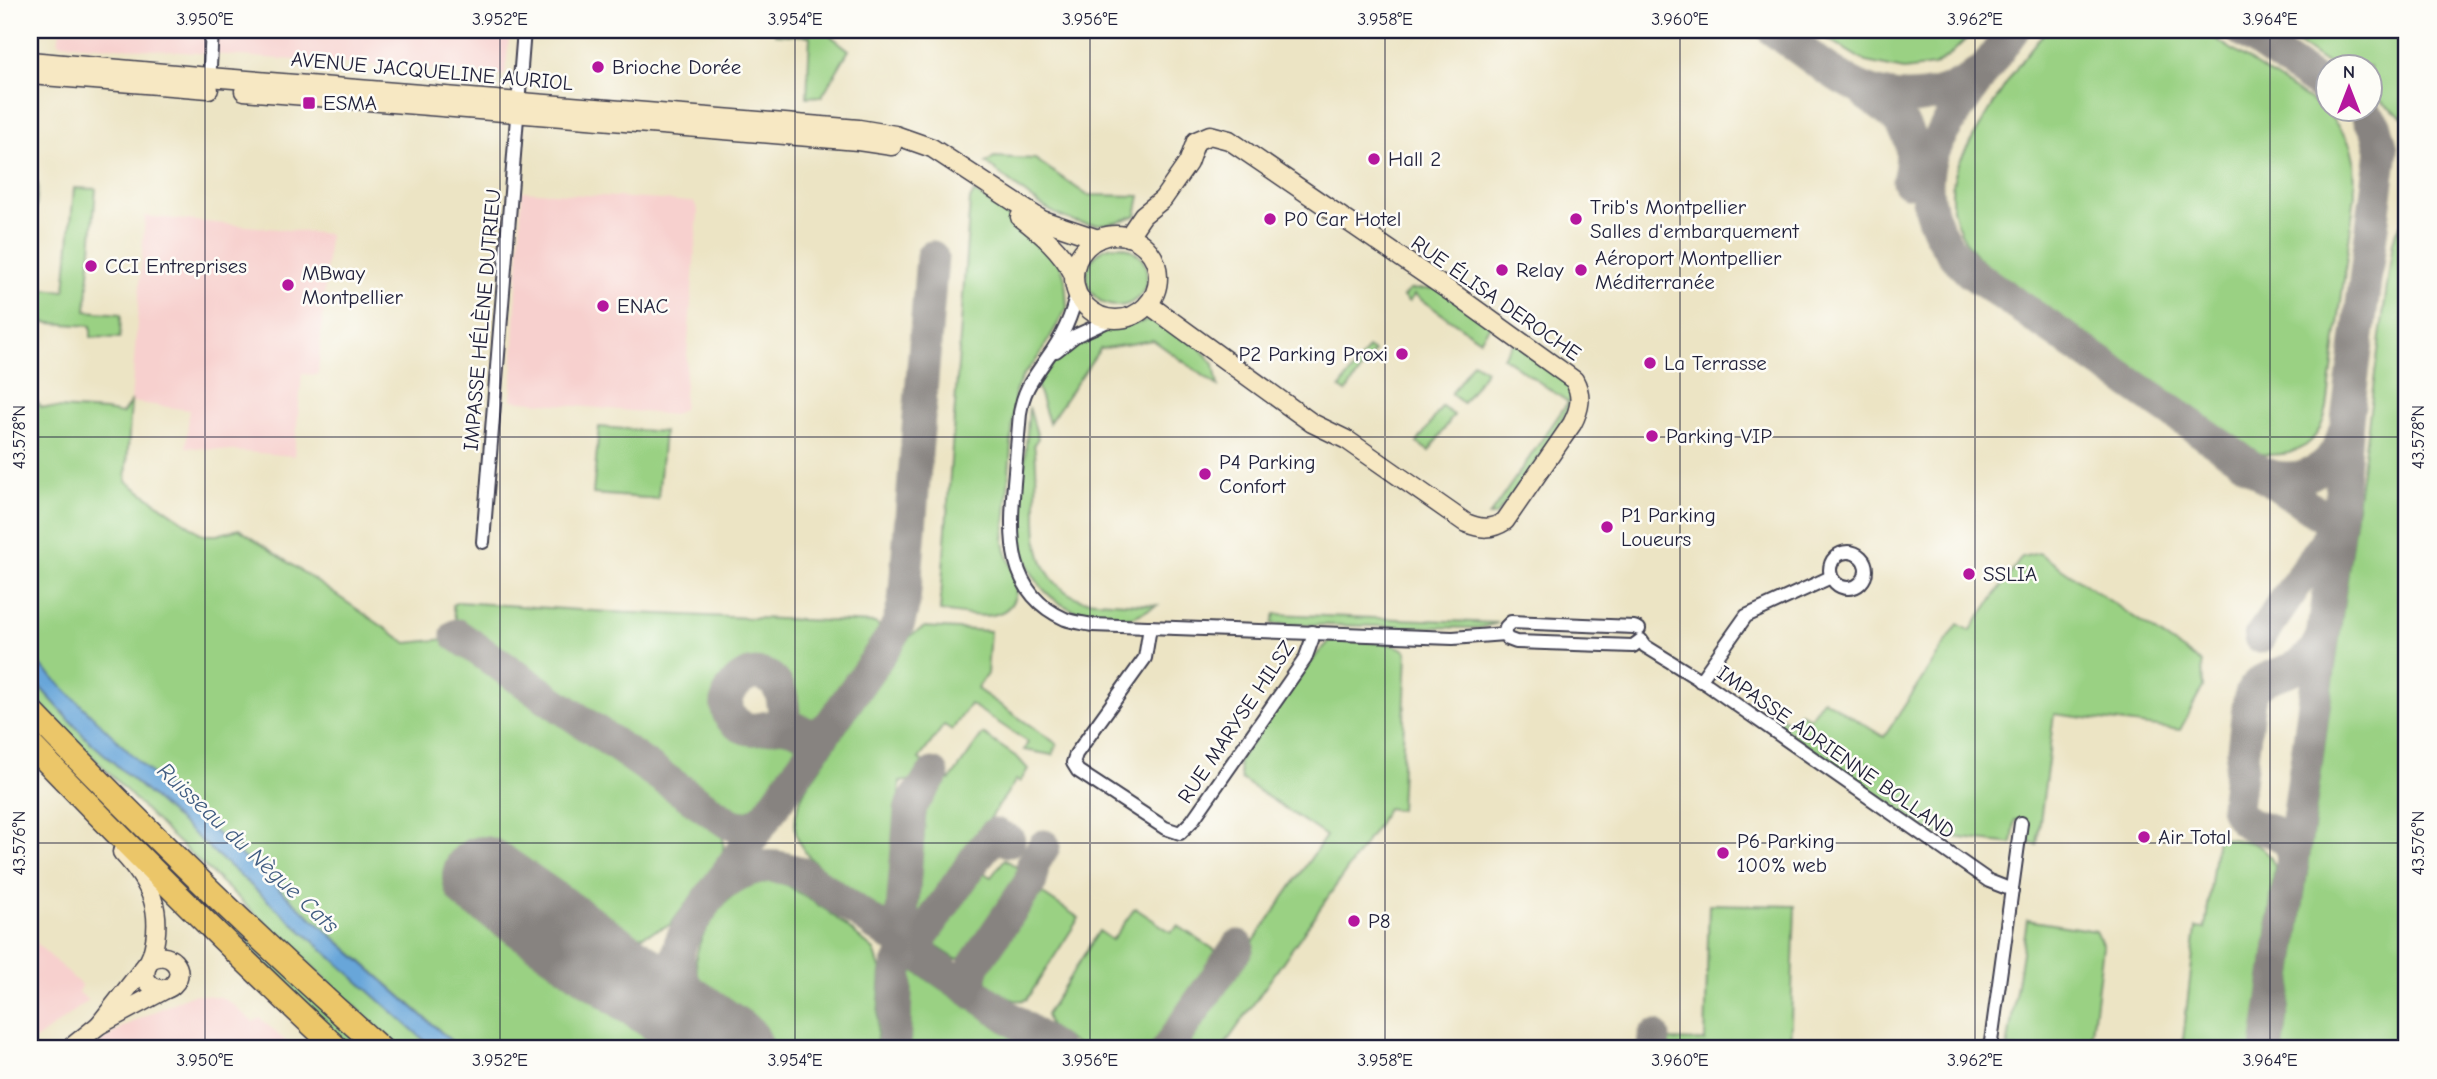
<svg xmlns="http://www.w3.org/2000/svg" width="2437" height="1079" font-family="'Comic Neue',sans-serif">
<rect width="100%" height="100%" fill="#fdfcf7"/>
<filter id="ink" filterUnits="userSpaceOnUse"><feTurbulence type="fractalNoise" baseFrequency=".0143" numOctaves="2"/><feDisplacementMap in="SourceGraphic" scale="14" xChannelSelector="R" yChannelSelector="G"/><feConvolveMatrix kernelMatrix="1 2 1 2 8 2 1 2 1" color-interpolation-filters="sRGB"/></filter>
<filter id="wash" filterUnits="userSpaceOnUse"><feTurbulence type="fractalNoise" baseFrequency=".00686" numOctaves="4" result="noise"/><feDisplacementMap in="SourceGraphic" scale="28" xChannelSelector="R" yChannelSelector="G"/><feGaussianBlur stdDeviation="1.57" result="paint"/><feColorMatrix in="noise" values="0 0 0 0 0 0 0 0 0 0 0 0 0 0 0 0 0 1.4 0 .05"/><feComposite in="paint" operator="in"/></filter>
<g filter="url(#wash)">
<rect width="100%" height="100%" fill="#ece4c4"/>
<!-- built -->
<g fill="#f7d0ce">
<path d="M 60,30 L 510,30 L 505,75 L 58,43 Z"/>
<path d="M 522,191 L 694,202 L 698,212 L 683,409 L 674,415 L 511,400 Z"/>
<path d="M 145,216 L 329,234 L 318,375 L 302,374 L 294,456 L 186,447 L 189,410 L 131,402 Z"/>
<path d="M 30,937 L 82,986 L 78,991 L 88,1001 L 30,1044 Z"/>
<path d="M 196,994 L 221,997 L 231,1003 L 253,1022 L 260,1018 L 294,1049 L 92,1049 L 122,1027 L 188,996 Z"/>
</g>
<!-- green -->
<g fill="#9ad183" stroke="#5e7a5f" stroke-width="2">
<path d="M 776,30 L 823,30 L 849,50 L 822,96 L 807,97 L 810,36 L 775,34 Z"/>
<path d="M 1813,30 L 1975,30 L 1949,56 L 1934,66 L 1904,70 L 1866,62 Z"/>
<path d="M 2047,30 L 2202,30 L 2311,101 L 2331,117 L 2346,137 L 2351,147 L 2354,160 L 2355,195 L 2327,408 C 2317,451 2291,459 2251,453 L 2000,280 C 1964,248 1937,208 1961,159 C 1969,143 1979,128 1988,113 C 2006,83 2023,55 2047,30 Z"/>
<path d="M 2278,30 L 2407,30 L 2407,120 L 2371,94 L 2370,66 L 2331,66 Z"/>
<path d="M 994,157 L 1035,159 L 1087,195 L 1140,196 L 1136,215 C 1072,244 1034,199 986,163 Z"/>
<path d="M 30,184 L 38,184 L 30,280 Z"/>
<path d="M 74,188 L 96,189 L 86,311 L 121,314 L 120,338 L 91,337 L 91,326 L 37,322 L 36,300 L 30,298 L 30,288 L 65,291 Z"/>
<path d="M 974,192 L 1037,237 L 1060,263 L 1065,278 L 1067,308 L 1038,358 L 1023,375 L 1015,392 L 1004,542 C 1006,555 1012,566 1015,579 C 1017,586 1017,594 1013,601 C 1001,625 962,613 940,611 L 970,200 Z"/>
<path d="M 2407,218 L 2407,1049 L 2283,1049 L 2393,242 L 2396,231 Z"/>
<circle cx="1117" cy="276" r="30"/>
<path d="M 1438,288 L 1491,324 L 1480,340 L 1414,295 L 1409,302 L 1403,297 L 1409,290 Z"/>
<path d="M 1145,321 L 1156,321 L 1199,347 L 1214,364 L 1218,386 L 1153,340 L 1100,349 L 1049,423 L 1037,385 C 1050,361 1080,336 1107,328 C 1120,325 1133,325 1145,321 Z"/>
<path d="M 1515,341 L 1574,388 C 1570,423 1518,486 1495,516 L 1489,516 L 1568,402 L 1503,357 Z"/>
<path d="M 1368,348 L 1374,352 L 1346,392 L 1340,388 Z"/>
<path d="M 1473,362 L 1486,370 L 1463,403 L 1451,394 Z"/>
<path d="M 30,394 L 41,407 L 106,411 L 122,414 L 131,402 L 126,481 L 203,535 L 217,535 L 239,529 L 407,643 L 446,639 L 718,827 C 724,838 725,844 722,856 L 670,925 L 642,936 L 630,936 L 614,934 L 499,854 L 467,900 L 683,1049 L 460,1049 C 317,918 163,797 30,655 Z"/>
<path d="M 1029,407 L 1038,438 L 1034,444 C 1044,498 1015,574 1082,600 L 1157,605 C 1149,609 1140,615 1132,617 C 1124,619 1113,616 1105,616 C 1055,614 1027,582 1019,534 Z"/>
<path d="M 1442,407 L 1454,415 L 1429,451 L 1417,443 Z"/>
<path d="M 599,427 L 664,432 L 658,499 L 593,494 Z"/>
<path d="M 2039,553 L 2202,663 L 2203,687 L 2180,730 L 2054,714 L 2037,845 L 2027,842 L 2029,823 L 2015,820 L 2012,844 L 1935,835 L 1772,721 L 1769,710 L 1792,724 L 1800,712 L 1810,718 L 1823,699 L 1884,737 L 1958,624 L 1970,631 L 2022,557 Z"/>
<path d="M 458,602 L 609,612 L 875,623 L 881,627 L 813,725 L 792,710 C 789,643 705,657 720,713 C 723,722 728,730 736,735 C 748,742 765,741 777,734 L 797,747 L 756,807 L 744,812 L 725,810 L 456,621 L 452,605 Z"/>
<path d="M 1275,614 L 1498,623 L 1479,628 L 1272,624 Z"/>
<path d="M 925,627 L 990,631 L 987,674 L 977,689 L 1057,744 L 1053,755 L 1024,750 L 1028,742 L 970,704 L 952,730 L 944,725 L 919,759 L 930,767 L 920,783 L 908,781 L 900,782 L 889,917 C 874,906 859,896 844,885 C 806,859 779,837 806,788 L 911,635 Z"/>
<path d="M 1330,641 C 1350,642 1394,639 1407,652 L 1400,810 L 1387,808 L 1376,828 L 1222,1049 L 1180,1049 L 1326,836 L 1241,779 L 1238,761 L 1318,653 Z"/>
<path d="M 30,676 L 85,737 L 434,1049 L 401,1049 L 165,830 L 30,693 Z"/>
<path d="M 30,721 L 372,1049 L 353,1049 C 242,947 134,841 30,733 Z"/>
<path d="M 983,734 L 1018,758 L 1028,769 L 1020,782 L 1016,780 L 920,923 L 917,917 L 927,795 L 941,774 L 950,780 Z"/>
<path d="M 2217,837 C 2243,841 2264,839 2275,866 L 2253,1049 L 2182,1049 L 2196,928 L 2205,929 Z"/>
<path d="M 1005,859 L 1022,871 L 962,958 L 956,959 L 931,943 L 979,870 L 991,877 Z"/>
<path d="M 778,882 L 787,885 L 829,912 L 874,950 L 881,971 L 876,1049 L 781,1049 L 703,995 C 699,982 694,966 697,952 C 702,929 728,892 751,884 C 758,881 770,882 778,882 Z"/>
<path d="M 1037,890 L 1079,918 L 1027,999 C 1013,1005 1000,992 987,985 L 985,971 Z"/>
<path d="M 1709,904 L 1795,906 L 1790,1049 L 1668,1049 L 1669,1040 L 1705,1041 Z"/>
<path d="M 1135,908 L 1171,932 L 1178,926 L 1218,952 L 1152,1049 L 1083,1049 L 1050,1027 L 1046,1015 L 1099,931 L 1112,940 Z"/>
<path d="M 2027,920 L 2096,931 L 2103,946 L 2090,1049 L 2007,1049 Z"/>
<path d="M 913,970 L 1029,1049 L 910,1049 L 911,977 Z"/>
</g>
<!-- water -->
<path fill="#67a6d9" stroke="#44648a" stroke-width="2" d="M 30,655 L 175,797 L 460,1049 L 434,1049 L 85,737 L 30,676 Z"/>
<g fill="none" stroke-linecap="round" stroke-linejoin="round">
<!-- taxiway -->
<g stroke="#878380" stroke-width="33">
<path d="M 1773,30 C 1828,67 1870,114 1941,93 C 1955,89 1968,83 1979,73"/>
<path d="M 2013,30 C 1997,52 1982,74 1967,96 C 1955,114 1941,131 1933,151 C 1916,197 1937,241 1970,272 L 2258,471 C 2294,488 2335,473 2344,432"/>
<path d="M 2241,30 L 2328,90"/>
<path d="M 1867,95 C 1903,120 1920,134 1908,181"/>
<path d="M 2266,477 L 2333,523 L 2337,536"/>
<path d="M 457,635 L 727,822 C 743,830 755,829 767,815"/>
<path d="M 2260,637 L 2335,528"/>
<path d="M 787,726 C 782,714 785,699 779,689 C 756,647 699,705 743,727 C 757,734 771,723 786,726 C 805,729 810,743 830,725"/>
<path d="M 2293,859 C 2290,818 2245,840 2236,807 L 2249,700 C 2255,676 2277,677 2296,667 C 2310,660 2317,648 2323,634"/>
<path d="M 719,886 C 749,866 769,860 803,874 L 1055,1049"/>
<path d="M 876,925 C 888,928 897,925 902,913 L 910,811 L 912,804 L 933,774"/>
<path d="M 925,959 L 920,947 L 922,936 L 978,855 L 995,834 L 1009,841"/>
<path d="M 975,994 L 970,982 L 974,965 L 1031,881 L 1033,864 L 1044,846"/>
<path d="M 734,1049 C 712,1029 672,980 679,948 C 682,934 693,922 701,910 L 891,638 L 899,622 L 904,602 L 932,257"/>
<path d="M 894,1049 L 897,968 L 903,955 L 909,953 L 919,955"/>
<path d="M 1167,1049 L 1238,946"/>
<path d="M 1653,1049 L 1654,1037"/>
<path d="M 2267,1049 L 2339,519 L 2347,420 L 2382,150 L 2376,127 L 2368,117"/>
</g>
<!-- runway -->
<path stroke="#878380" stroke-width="82" d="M 483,877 L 732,1049"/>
</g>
</g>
<g filter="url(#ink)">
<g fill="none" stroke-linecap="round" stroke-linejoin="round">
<defs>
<g id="street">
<path d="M 209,85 L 212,30"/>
<path d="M 1077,292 C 1072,317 1062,338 1047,358 C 1033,379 1024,388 1020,413 C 1018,436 1016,460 1014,483 C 1010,536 1006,593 1065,619 C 1073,622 1083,623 1092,625 L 1453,638 L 1504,634 L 1508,639 L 1516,642 L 1633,646 L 1641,640 L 1645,646 L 1708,685 L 1989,881 L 2012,890"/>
<path d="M 1056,351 L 1075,336 L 1112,319"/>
<path d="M 483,542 L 524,30"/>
<circle cx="1848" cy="570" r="18"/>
<path d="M 1150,627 L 1145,658 L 1076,754 L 1073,763 L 1078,771 L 1165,828 L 1180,833 L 1192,821 L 1305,659 L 1312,640 L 1312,632"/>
<path d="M 1504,634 L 1506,627 L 1511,622 L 1634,627 L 1639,629"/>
<path d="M 1700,681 L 1746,616 L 1831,577"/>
<path d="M 1990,1049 L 2021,823"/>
</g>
<g id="secondary">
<path d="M 30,61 L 209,77 L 859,129 L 895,135 L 932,148 L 1042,220 L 1098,239"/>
<path d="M 30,75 L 209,89"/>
<path d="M 244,91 L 858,141 L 892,146"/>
<path d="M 1020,217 C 1042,234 1061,250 1074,275"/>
<circle cx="1116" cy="277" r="42"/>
<path d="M 1128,237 L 1143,215 L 1163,199 L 1188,163 L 1196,141 L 1210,135 L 1229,140 L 1460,298 L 1574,380 C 1583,396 1580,409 1572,424 L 1505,521 C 1491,530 1481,529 1466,523 L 1347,440 L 1312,423 L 1148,304"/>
<path d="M 99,1025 L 149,961 C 168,947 189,970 173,985 C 165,993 151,989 146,979 C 143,970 149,962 152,954 C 164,911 151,883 122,852"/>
<path d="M 69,1049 L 99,1025 L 166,989"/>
</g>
<g id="highway">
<path d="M 30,710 C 143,827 259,941 381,1049"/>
<path d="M 30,744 C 130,848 232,951 338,1049"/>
</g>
</defs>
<!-- street casing -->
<use href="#street" stroke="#403f50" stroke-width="16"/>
<!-- secondary casing -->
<use href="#secondary" stroke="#403f50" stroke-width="21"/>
<!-- highway casing -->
<use href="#highway" stroke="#403f50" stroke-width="26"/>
<!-- street -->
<use href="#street" stroke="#fff" stroke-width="12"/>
<!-- secondary -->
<use href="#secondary" stroke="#f7e8c3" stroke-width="18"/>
<!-- highway -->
<use href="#highway" stroke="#ebc669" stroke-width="23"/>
</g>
</g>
<!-- ticks -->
<path fill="none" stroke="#22223b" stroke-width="2" stroke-opacity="0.45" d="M 205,30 L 205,1049M 500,30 L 500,1049M 795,30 L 795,1049M 1090,30 L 1090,1049M 1385,30 L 1385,1049M 1680,30 L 1680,1049M 1975,30 L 1975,1049M 2270,30 L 2270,1049M 30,31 L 2407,31M 30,437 L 2407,437M 30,843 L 2407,843"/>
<!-- markers -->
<g fill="#b5179e" stroke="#fdfcf7" stroke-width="2.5">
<circle cx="598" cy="67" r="7"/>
<rect x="302" y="96" width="14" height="14" rx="3.5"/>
<circle cx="1374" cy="159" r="7"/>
<circle cx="1270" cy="219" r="7"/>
<circle cx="1576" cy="219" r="7"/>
<circle cx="91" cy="266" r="7"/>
<circle cx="1502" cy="270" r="7"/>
<circle cx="1581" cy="270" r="7"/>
<circle cx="288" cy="285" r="7"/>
<circle cx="603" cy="306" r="7"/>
<circle cx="1402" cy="354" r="7"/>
<circle cx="1650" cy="363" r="7"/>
<circle cx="1652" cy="436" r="7"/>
<circle cx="1205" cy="474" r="7"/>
<circle cx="1607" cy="527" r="7"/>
<circle cx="1969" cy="574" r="7"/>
<circle cx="2144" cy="837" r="7"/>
<circle cx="1723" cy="853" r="7"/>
<circle cx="1354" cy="921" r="7"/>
</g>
<g text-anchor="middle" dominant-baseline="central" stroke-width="5" stroke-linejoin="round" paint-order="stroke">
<!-- poi labels -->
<g font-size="21" fill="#22223b" stroke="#fdfcf7" text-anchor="start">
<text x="612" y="67">Brioche Dorée</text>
<text x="323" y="103">ESMA</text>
<text x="1388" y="159">Hall 2</text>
<text x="1590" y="207">Trib's Montpellier<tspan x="1590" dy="24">Salles d'embarquement</tspan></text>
<text x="1284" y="219">P0 Car Hotel</text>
<text x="1595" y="258">Aéroport Montpellier<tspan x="1595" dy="24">Méditerranée</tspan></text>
<text x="105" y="266">CCI Entreprises</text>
<text x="1516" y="270">Relay</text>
<text x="302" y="273">MBway<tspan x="302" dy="24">Montpellier</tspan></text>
<text x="617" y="306">ENAC</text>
<text x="1388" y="354" text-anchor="end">P2 Parking Proxi</text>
<text x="1664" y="363">La Terrasse</text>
<text x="1666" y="436">Parking VIP</text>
<text x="1219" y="462">P4 Parking<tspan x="1219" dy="24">Confort</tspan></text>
<text x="1621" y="515">P1 Parking<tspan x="1621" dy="24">Loueurs</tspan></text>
<text x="1983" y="574">SSLIA</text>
<text x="2158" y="837">Air Total</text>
<text x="1737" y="841">P6 Parking<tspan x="1737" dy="24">100% web</tspan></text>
<text x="1368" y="921">P8</text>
</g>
<!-- street labels -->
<g font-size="21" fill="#22223b" stroke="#fdfcf7">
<text transform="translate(432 71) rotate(5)">AVENUE JACQUELINE AURIOL</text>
<text transform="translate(1496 298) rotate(35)">RUE ÉLISA DEROCHE</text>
<text transform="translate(482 320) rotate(-85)">IMPASSE HÉLÈNE DUTRIEU</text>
<text transform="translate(1236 722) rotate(-56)">RUE MARYSE HILSZ</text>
<text transform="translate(1836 752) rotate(35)">IMPASSE ADRIENNE BOLLAND</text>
</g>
<!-- water labels -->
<g font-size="23" font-style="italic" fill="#415d82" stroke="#fdfcf7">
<text transform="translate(248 848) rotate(43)">Ruisseau du Nègue Cats</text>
</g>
</g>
<!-- margin -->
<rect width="2437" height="1079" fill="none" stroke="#fdfcf7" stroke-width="77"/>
<!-- north arrow -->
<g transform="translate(2349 88)"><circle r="33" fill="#fdfcf7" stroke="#a5a5ac" stroke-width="2"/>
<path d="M0-5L12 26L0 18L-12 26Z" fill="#b5179e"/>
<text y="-10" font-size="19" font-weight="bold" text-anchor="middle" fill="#22223b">N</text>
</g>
<rect x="38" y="38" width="2360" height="1002" fill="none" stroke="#22223b" stroke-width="2.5"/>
<g font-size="18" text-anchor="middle" fill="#22223b">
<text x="205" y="25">3.950°E</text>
<text x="500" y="25">3.952°E</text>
<text x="795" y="25">3.954°E</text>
<text x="1090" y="25">3.956°E</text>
<text x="1385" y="25">3.958°E</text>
<text x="1680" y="25">3.960°E</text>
<text x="1975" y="25">3.962°E</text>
<text x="2270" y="25">3.964°E</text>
<text transform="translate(19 437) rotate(-90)" y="6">43.578°N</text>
<text transform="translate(2418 437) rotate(-90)" y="6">43.578°N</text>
<text transform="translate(19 843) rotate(-90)" y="6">43.576°N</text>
<text transform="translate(2418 843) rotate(-90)" y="6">43.576°N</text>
<text x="205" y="1066">3.950°E</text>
<text x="500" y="1066">3.952°E</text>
<text x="795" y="1066">3.954°E</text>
<text x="1090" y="1066">3.956°E</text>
<text x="1385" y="1066">3.958°E</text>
<text x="1680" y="1066">3.960°E</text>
<text x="1975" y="1066">3.962°E</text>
<text x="2270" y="1066">3.964°E</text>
</g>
</svg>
